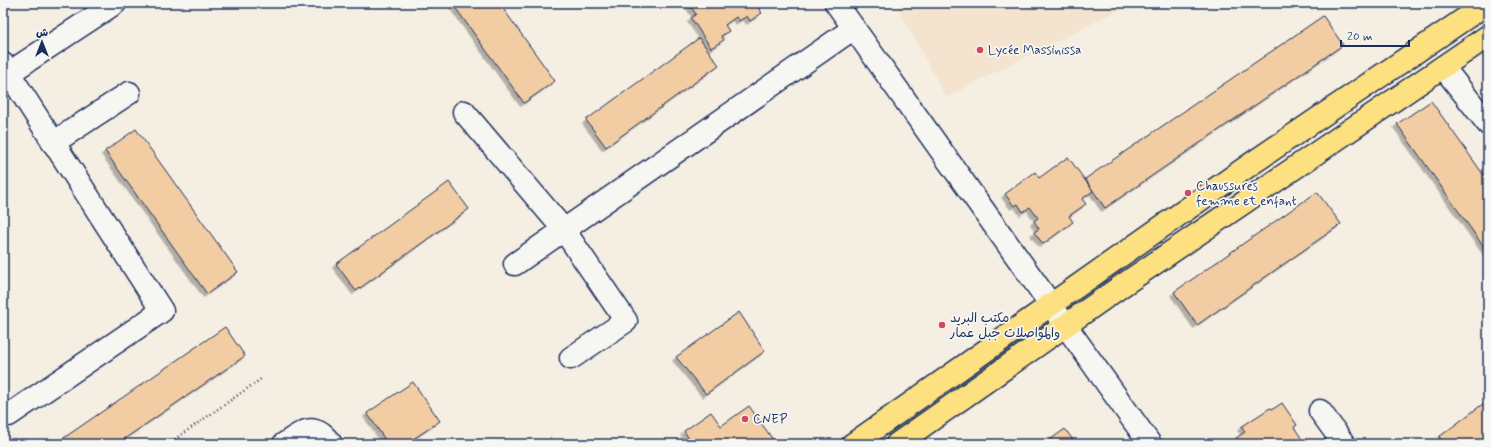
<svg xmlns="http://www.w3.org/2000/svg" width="1491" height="447" font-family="Mynerve,'Playpen Sans Arabic',sans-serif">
<defs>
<filter id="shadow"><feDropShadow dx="-3.5" dy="3.5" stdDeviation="0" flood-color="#0004"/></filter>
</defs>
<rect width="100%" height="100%" fill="#f5eee2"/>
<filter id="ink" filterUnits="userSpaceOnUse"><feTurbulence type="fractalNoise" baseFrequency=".025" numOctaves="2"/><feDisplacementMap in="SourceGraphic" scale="8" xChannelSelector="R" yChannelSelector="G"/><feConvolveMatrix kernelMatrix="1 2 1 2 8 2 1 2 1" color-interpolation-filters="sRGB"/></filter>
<g filter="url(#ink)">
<!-- built -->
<path fill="#f4e4cf" d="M 895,3 L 1133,3 L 946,97 Z"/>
<!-- building -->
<g fill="#f2cca2" stroke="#1b2f5e" filter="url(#shadow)">
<path d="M 452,3 L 499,3 L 555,81 L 524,103 Z"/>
<path d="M 688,3 L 755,3 L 762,13 L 750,21 L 747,16 L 739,21 L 736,17 L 725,25 L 729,31 L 721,36 L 724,40 L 711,48 L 691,18 L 696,14 Z"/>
<path d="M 1323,16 L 1343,45 L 1105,208 L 1085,179 Z"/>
<path d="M 699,38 L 719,65 L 606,147 L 586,120 Z"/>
<path d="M 1431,101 L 1488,181 L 1488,253 L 1397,124 Z"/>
<path d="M 136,129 L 238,272 L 207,294 L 105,151 Z"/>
<path d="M 1068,157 L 1093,191 L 1082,199 L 1086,204 L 1069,216 L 1073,222 L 1043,244 L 1034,232 L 1039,229 L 1034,221 L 1038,218 L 1030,207 L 1023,212 L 1018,204 L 1014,206 L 1005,194 L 1035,172 L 1039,178 Z"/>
<path d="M 449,182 L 469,209 L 356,291 L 336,264 Z"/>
<path d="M 1317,192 L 1341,224 L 1197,325 L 1174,292 Z"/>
<path d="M 739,312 L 765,351 L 706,394 L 676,357 Z"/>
<path d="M 225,327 L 245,356 L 117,444 L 55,444 Z"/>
<path d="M 413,382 L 440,421 L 406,444 L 388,444 L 367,413 Z"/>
<path d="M 1488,400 L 1488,444 L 1444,444 L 1439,437 Z"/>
<path d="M 1282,403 L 1297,425 L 1294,427 L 1305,444 L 1240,444 L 1236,438 L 1245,432 L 1241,427 L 1270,408 L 1273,409 Z"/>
<path d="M 749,406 L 776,444 L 692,444 L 684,431 L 711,412 L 721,426 Z"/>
<path d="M 1065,429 L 1076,444 L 1044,444 Z"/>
</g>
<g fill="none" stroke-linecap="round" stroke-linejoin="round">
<defs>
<g id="minor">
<path d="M 836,3 L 1150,444"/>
<path d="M 3,64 L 162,311 L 9,415"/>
<path d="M 1443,67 L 1488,124"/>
<path d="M 3,77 L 115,3"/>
<path d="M 464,112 L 564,230 L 626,321 L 571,358"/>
<path d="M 53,143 L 129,93"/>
<path d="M 515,264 L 854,28"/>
<path d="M 1320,411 L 1344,444"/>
<path d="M 284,444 C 304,431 314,421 331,444"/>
</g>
<g id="major">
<path d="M 853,444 L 1251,164 L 1488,3"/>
<path d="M 897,444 L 1123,285 L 1488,36"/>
</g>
</defs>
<!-- minor casing -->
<use href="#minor" stroke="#1b2f5e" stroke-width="25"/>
<!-- major casing -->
<use href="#major" stroke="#1b2f5e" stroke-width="25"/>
<!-- path -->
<path stroke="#1b2f5e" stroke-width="2.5" stroke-dasharray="1 3" stroke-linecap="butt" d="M 168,444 L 261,379"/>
<!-- minor -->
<use href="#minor" stroke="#f6f6f2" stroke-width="22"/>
<!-- major -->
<use href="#major" stroke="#fde080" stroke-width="22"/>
</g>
</g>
<!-- markers -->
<g fill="#d1495b" stroke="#f6f6f2" stroke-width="1.5">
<circle cx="980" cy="50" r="4"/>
<circle cx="1188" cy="193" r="4"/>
<circle cx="942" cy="325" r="4"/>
<circle cx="745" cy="419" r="4"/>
</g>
<g text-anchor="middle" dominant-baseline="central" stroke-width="3.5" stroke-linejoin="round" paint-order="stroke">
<!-- poi labels -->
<g font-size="13" fill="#1b2f5e" stroke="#f6f6f2" text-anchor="start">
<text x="988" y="50">Lycée Massinissa</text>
<text x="1196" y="186">Chaussures<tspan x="1196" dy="15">femme et enfant</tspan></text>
<text x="950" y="318">مكتب البريد<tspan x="950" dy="15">والمواصلات جبل عمار</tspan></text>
<text x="753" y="419">CNEP</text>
</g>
</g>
<!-- margin -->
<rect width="1491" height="447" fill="none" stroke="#f6f6f2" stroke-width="16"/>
<rect x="8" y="8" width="1475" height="431" fill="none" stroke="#1b2f5e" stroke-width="1.5" filter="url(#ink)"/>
<!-- north arrow -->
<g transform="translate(42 42)" stroke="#f6f6f2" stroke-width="3" paint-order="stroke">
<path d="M0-3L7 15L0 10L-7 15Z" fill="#1b2f5e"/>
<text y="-6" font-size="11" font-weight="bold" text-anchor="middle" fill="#1b2f5e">ش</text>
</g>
<!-- scale -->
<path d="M1341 40v6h68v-6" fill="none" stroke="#1b2f5e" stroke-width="2"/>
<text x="1347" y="40" font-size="12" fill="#1b2f5e" stroke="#f6f6f2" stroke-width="3" paint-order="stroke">20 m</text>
</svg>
